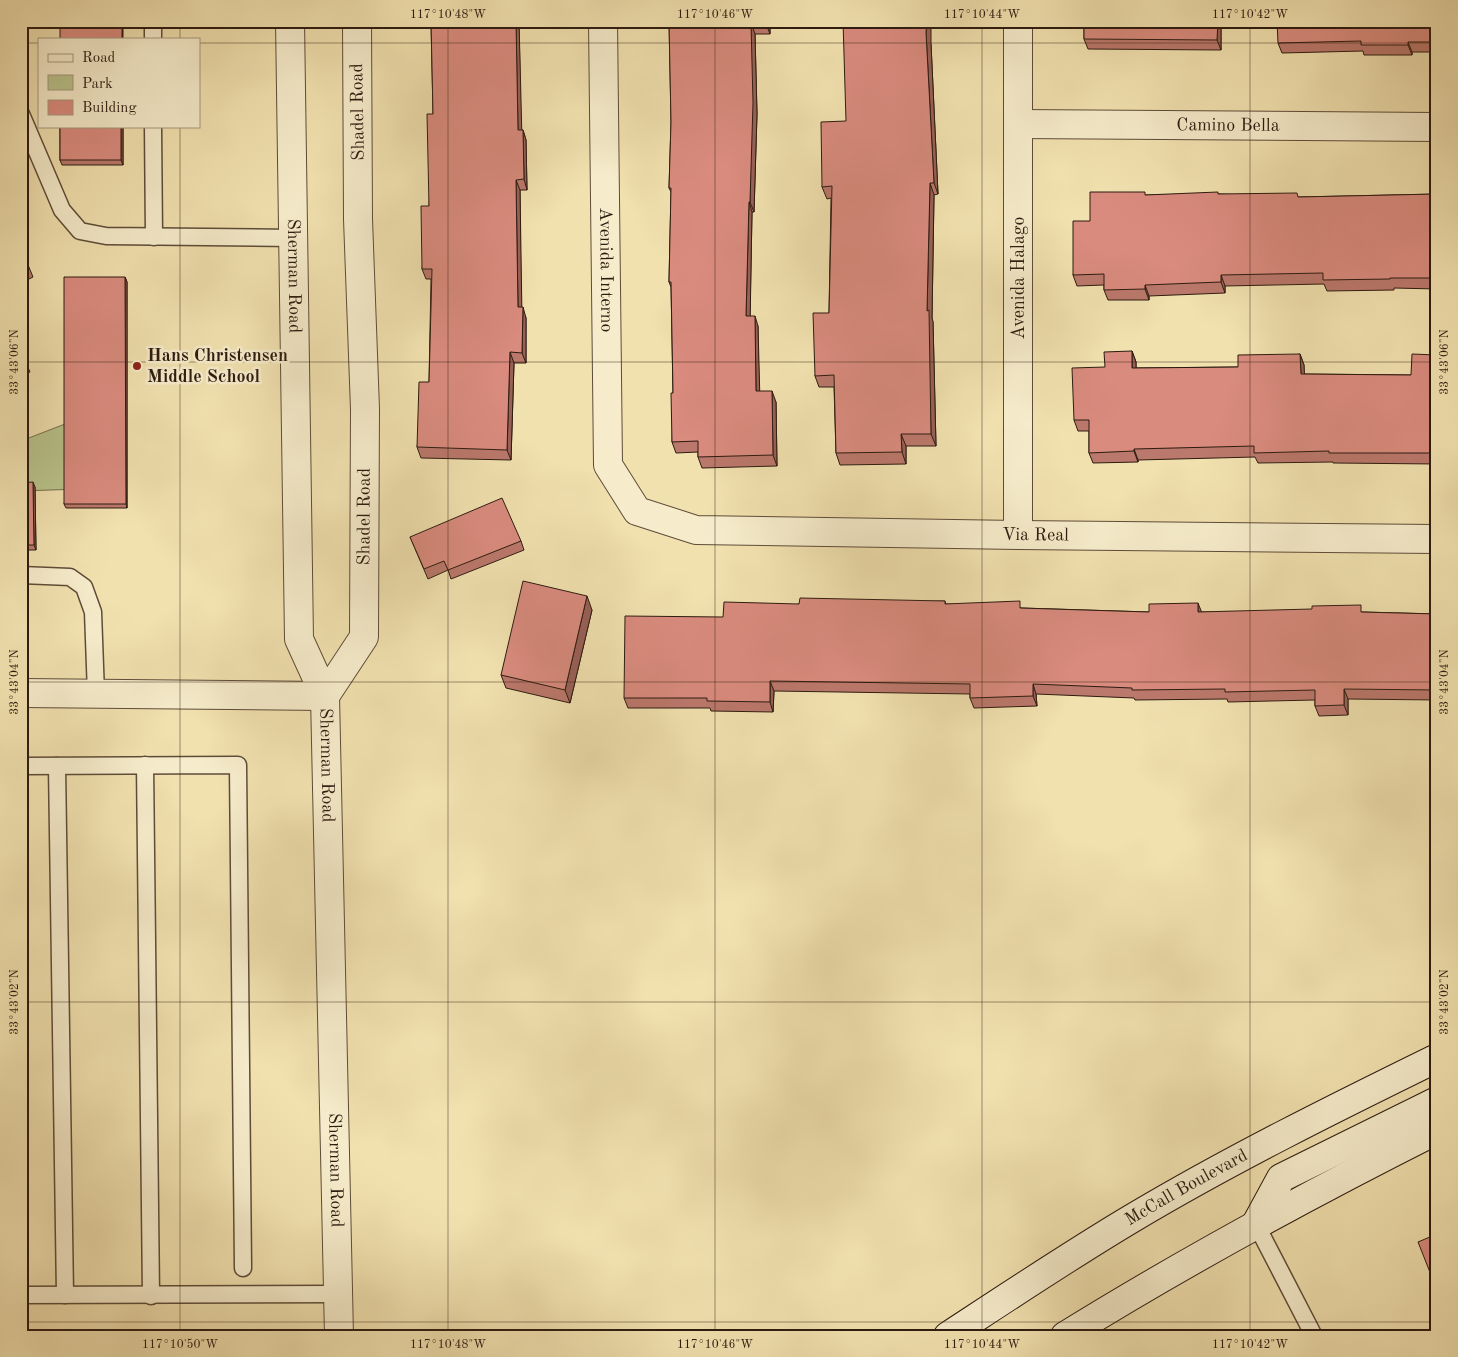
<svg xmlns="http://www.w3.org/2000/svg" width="1458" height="1357" font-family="'Old Standard TT',serif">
<rect width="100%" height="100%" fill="#f1e1af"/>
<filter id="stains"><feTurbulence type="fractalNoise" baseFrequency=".004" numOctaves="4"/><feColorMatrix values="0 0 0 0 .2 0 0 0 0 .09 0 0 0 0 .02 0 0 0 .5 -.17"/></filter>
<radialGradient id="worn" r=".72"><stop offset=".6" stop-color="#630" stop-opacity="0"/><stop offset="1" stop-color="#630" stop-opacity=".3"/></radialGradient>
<!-- green -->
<path fill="#b9c38b" stroke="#736f4e" d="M 78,419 L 80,489 L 21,491 L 21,441 Z"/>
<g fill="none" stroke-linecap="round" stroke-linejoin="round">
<defs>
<g id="service">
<path d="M 153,21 L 153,39"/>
<path d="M 21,114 L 62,210 L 80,231 L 106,236 L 293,238"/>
<path d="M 153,126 L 154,237"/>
<path d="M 21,575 L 70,577 L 84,587 L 93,612 L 96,694"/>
<path d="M 145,765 L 151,1296"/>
<path d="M 21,766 L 238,765 L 243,1268"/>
<path d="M 57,766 L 65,1295"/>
<path d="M 1256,1224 L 1314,1336"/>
<path d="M 21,1295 L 338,1294"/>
</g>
<g id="minor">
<path id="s1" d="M 603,21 L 608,465 L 637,511 L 696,530 L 1018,535 L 1437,539"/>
<path d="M 1018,21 L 1018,535"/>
<path id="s2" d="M 1019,124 L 1437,127"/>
<path d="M 21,693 L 325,696"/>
</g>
<g id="tertiary">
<path id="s3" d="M 290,21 L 299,639 L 325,696 L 339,1336"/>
<path id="s4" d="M 325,696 L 364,637 L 365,409 L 358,219 L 357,21"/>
</g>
<g id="secondary">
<path d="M 1256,1224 L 1281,1178 L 1437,1101"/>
<path id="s5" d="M 948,1336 C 1009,1296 1069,1256 1131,1219 C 1230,1160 1333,1109 1437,1058"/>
<path d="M 1065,1336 C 1186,1261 1310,1194 1437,1130"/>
</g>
</defs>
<!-- service casing -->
<use href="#service" stroke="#5e4c38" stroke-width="19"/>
<!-- minor casing -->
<use href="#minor" stroke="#5e4c38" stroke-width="30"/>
<!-- tertiary casing -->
<use href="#tertiary" stroke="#5e4c38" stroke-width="30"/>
<!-- secondary casing -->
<use href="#secondary" stroke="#2d1b10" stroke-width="30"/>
<!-- service -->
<use href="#service" stroke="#f6eccb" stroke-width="16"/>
<!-- minor -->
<use href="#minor" stroke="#f6eccb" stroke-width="28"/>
<!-- tertiary -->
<use href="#tertiary" stroke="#f6eccb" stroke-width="28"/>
<!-- secondary -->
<use href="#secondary" stroke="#f6eccb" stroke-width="28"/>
</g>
<!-- wall -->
<g fill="#bb786c" stroke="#2d1b10">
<path d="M 428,21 L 519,21 L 521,130 L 523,130 L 526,140 L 527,190 L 520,190 L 521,307 L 526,318 L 526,363 L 514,363 L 511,460 L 421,458 L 417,447 L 429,382 L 431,279 L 426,279 L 422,269 L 429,206 L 433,114 L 431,23 L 429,23 Z"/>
<path d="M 669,21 L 770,21 L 770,34 L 755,34 L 757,114 L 754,212 L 752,212 L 750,316 L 758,326 L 759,391 L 776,402 L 777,466 L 702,468 L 698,457 L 698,452 L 676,453 L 672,442 L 673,393 L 671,287 L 669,282 L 671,192 L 669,188 L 671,122 Z"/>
<path d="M 1068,21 L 1222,21 L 1221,21 L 1221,50 L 1088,49 L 1084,39 L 1084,25 L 1069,25 Z"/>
<path d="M 1437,21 L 1437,52 L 1412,52 L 1412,55 L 1364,55 L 1363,51 L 1282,53 L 1278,43 Z"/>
<path d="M 931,44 L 938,194 L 934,195 L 932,318 L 933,322 L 936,446 L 906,446 L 906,464 L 840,465 L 836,453 L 834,387 L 819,387 L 815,376 L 829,313 L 831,198 L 827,199 L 822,187 L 846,121 Z"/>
<path d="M 60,126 L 123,126 L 123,165 L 62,165 L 60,160 Z"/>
<path d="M 1219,194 L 1299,197 L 1437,194 L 1437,289 L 1394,288 L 1394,290 L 1327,291 L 1324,284 L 1225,286 L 1225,293 L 1149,296 L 1149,300 L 1108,300 L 1104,290 L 1104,285 L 1077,286 L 1073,275 L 1090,221 L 1146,195 Z"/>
<path d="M 21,248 L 33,277 L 21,283 Z"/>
<path d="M 125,277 L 127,282 L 127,508 L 66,508 L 64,504 Z"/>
<path d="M 21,351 L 30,372 L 21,376 Z"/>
<path d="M 1132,351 L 1136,362 L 1136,368 L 1238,367 L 1300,354 L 1304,365 L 1304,374 L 1411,375 L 1437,355 L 1437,464 L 1333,463 L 1333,462 L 1258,463 L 1255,457 L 1138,460 L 1138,462 L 1093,463 L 1089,453 L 1089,431 L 1078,431 L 1074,420 L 1105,367 Z"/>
<path d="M 21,483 L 35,487 L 36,550 L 21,550 Z"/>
<path d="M 410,537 L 521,541 L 524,550 L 451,579 L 448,570 L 428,579 Z"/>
<path d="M 945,601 L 946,604 L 1022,608 L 1149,612 L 1364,612 L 1437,614 L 1437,700 L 1348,699 L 1348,715 L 1319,716 L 1315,706 L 1315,700 L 1228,702 L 1227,699 L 1135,700 L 1134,698 L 1036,694 L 1037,706 L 974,708 L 970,698 L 970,694 L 774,691 L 773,712 L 711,711 L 710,708 L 628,708 L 624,698 L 723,617 L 799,604 Z"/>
<path d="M 592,610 L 570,703 L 506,688 L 501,675 Z"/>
</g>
<!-- shaded-wall -->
<g fill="#986158" stroke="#2d1b10">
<rect x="122" y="21" width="1" height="18"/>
<path d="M 516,21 L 519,21 L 522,140 L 518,130 Z"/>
<path d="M 766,21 L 770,21 L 770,34 L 766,24 Z"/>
<path d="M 927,21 L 931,21 L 931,44 L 938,194 L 934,183 L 926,32 Z"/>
<path d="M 1218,21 L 1221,21 L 1221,50 L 1217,40 Z"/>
<path d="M 751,23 L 755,34 L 757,114 L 754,212 L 750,202 Z"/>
<path d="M 1408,42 L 1412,52 L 1412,55 L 1408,45 Z"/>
<path d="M 121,126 L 123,126 L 123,165 L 121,160 Z"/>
<path d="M 523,130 L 526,140 L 527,190 L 524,179 Z"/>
<path d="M 516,180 L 520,190 L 522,318 L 518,307 Z"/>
<path d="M 930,183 L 934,195 L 932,318 L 933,322 L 936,446 L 931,434 L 927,311 Z"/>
<path d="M 749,202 L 752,212 L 750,327 L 746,316 Z"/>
<path d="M 1221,275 L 1225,286 L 1225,293 L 1221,282 Z"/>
<path d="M 125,277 L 127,282 L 127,508 L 126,504 Z"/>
<path d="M 1145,285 L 1149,296 L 1149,300 L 1145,289 Z"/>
<path d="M 523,307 L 526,318 L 526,363 L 522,353 Z"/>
<path d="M 755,316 L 758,326 L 760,402 L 756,391 Z"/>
<path d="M 1132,351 L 1136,362 L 1136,378 L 1132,368 Z"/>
<path d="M 510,352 L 514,363 L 511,460 L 507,450 Z"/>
<path d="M 1300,354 L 1304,365 L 1305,385 L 1301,374 Z"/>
<path d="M 772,391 L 776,402 L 777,466 L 773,455 Z"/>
<path d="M 901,434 L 906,446 L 906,464 L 902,452 Z"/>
<path d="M 1134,449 L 1138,460 L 1138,462 L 1134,451 Z"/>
<path d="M 33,482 L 35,487 L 36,550 L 34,545 Z"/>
<path d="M 587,596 L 592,610 L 570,703 L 565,690 Z"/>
<path d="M 1198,603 L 1202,613 L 1198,612 Z"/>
<path d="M 770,681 L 774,691 L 773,712 L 770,702 Z"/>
<path d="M 1033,684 L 1036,694 L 1037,706 L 1033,696 Z"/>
<path d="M 1344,689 L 1348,699 L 1348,715 L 1344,705 Z"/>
</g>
<!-- building -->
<g fill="#d98b7e" stroke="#2d1b10">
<rect x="60" y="21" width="62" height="18"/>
<path d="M 431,21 L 516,21 L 518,130 L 523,130 L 524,179 L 516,180 L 518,307 L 523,307 L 522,353 L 510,352 L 507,450 L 417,447 L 419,382 L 429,382 L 432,269 L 422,269 L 421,206 L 429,206 L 427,114 L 433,114 Z"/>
<path d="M 669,21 L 766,21 L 766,24 L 751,23 L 753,103 L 750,202 L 749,202 L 746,316 L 755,316 L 756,391 L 772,391 L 773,455 L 698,457 L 698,441 L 672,442 L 671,393 L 673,393 L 671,282 L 669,282 L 671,188 L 669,188 L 671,122 Z"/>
<path d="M 843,21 L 927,21 L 926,32 L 934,183 L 930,183 L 927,311 L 929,310 L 931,434 L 901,434 L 902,452 L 836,453 L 834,375 L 815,376 L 813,313 L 829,313 L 832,186 L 822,187 L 821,122 L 846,121 Z"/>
<path d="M 1084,21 L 1218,21 L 1217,40 L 1084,39 Z"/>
<path d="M 1277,21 L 1437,21 L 1437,42 L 1408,42 L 1408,45 L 1361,45 L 1361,41 L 1278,43 Z"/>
<rect x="60" y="126" width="61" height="34"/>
<path d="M 1090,192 L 1145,192 L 1145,195 L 1218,192 L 1218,194 L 1297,193 L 1298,197 L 1437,194 L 1437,278 L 1390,278 L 1390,279 L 1323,280 L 1323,273 L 1221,275 L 1221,282 L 1145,285 L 1145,289 L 1104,290 L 1104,274 L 1073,275 L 1073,221 L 1090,221 Z"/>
<path d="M 21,248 L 28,264 L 21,267 Z"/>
<path d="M 64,277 L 125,277 L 126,504 L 64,504 Z"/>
<path d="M 21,351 L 25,359 L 21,361 Z"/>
<path d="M 1132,351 L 1132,368 L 1238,367 L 1238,355 L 1300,354 L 1301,374 L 1411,375 L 1412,354 L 1437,355 L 1437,453 L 1329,453 L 1329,451 L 1254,453 L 1254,446 L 1134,449 L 1134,451 L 1089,453 L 1089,420 L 1074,420 L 1072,368 L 1105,367 L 1104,352 Z"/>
<path d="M 33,482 L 34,545 L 21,545 L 21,483 Z"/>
<path d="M 502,498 L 521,541 L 448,570 L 444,561 L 424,569 L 410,537 Z"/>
<path d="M 523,581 L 587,596 L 565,690 L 501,675 Z"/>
<path d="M 800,598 L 945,601 L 945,604 L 1020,601 L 1020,608 L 1149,612 L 1149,604 L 1198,603 L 1198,612 L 1312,609 L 1312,606 L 1361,605 L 1361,612 L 1437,614 L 1437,690 L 1344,689 L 1344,705 L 1315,706 L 1315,690 L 1225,692 L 1225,689 L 1132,690 L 1132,688 L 1033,684 L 1033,696 L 970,698 L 970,684 L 770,681 L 770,702 L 707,701 L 707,698 L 624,698 L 625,616 L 723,617 L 724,602 L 799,604 Z"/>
<path d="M 1437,1234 L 1437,1290 L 1418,1242 Z"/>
</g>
<!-- ticks -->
<path fill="none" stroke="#2d1b10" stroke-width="1" stroke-opacity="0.45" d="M 180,21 L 180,39M 448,21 L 448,1336M 715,21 L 715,1336M 982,21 L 982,1336M 1250,21 L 1250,1336M 21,43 L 39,43M 199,43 L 1437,43M 180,126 L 180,1336M 21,362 L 1437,362M 21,682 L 1437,682M 21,1002 L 1437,1002M 21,1322 L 1437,1322"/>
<!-- markers -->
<circle fill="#8f2418" stroke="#f6eccb" stroke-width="2" cx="137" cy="366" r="5"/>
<g text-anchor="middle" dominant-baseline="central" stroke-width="5" stroke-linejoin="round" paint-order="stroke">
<!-- street labels -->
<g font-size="18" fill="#2d1b10" stroke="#f6eccb">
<text transform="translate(358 112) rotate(-91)">Shadel Road</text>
<text stroke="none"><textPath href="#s2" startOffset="209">Camino Bella</textPath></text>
<text stroke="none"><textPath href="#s1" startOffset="249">Avenida Interno</textPath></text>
<text stroke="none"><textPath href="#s3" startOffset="255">Sherman Road</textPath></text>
<text transform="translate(1019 278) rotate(-90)">Avenida Halago</text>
<text stroke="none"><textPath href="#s4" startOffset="191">Shadel Road</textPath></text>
<text stroke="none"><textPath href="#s1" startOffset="900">Via Real</textPath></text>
<text stroke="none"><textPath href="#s3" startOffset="750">Sherman Road</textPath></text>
<text stroke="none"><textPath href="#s3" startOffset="1155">Sherman Road</textPath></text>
<text stroke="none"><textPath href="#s5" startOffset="281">McCall Boulevard</textPath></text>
</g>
<!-- poi labels -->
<g font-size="18" font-weight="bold" fill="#2d1b10" stroke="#f6eccb" text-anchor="start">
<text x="147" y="356">Hans Christensen<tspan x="147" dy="21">Middle School</tspan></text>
</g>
</g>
<!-- margin -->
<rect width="1458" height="1357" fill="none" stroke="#f1e1af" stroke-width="55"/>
<!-- legend -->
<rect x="38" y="38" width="162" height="90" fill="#f6eccb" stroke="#a69880"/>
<rect x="48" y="54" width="25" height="8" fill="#f6eccb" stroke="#a69880"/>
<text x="82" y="62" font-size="15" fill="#2d1b10">Road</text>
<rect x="48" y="75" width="25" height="15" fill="#b9c38b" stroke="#a69880"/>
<text x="82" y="88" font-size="15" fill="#2d1b10">Park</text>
<rect x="48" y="100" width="25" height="15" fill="#d98b7e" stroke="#a69880"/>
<text x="82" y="112" font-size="15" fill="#2d1b10">Building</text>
<rect x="28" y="28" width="1402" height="1302" fill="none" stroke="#2d1b10" stroke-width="2"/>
<g font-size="12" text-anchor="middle" fill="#2d1b10">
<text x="448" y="18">117°10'48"W</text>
<text x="715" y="18">117°10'46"W</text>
<text x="982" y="18">117°10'44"W</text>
<text x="1250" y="18">117°10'42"W</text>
<text transform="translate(14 362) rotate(-90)" y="4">33°43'06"N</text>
<text transform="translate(1444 362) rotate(-90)" y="4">33°43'06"N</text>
<text transform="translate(14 682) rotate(-90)" y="4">33°43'04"N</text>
<text transform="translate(1444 682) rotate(-90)" y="4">33°43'04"N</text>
<text transform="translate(14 1002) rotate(-90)" y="4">33°43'02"N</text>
<text transform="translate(1444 1002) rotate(-90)" y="4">33°43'02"N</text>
<text x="180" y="1348">117°10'50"W</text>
<text x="448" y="1348">117°10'48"W</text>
<text x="715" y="1348">117°10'46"W</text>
<text x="982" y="1348">117°10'44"W</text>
<text x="1250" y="1348">117°10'42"W</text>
</g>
<rect width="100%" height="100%" filter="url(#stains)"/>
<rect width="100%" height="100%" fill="url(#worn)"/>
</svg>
